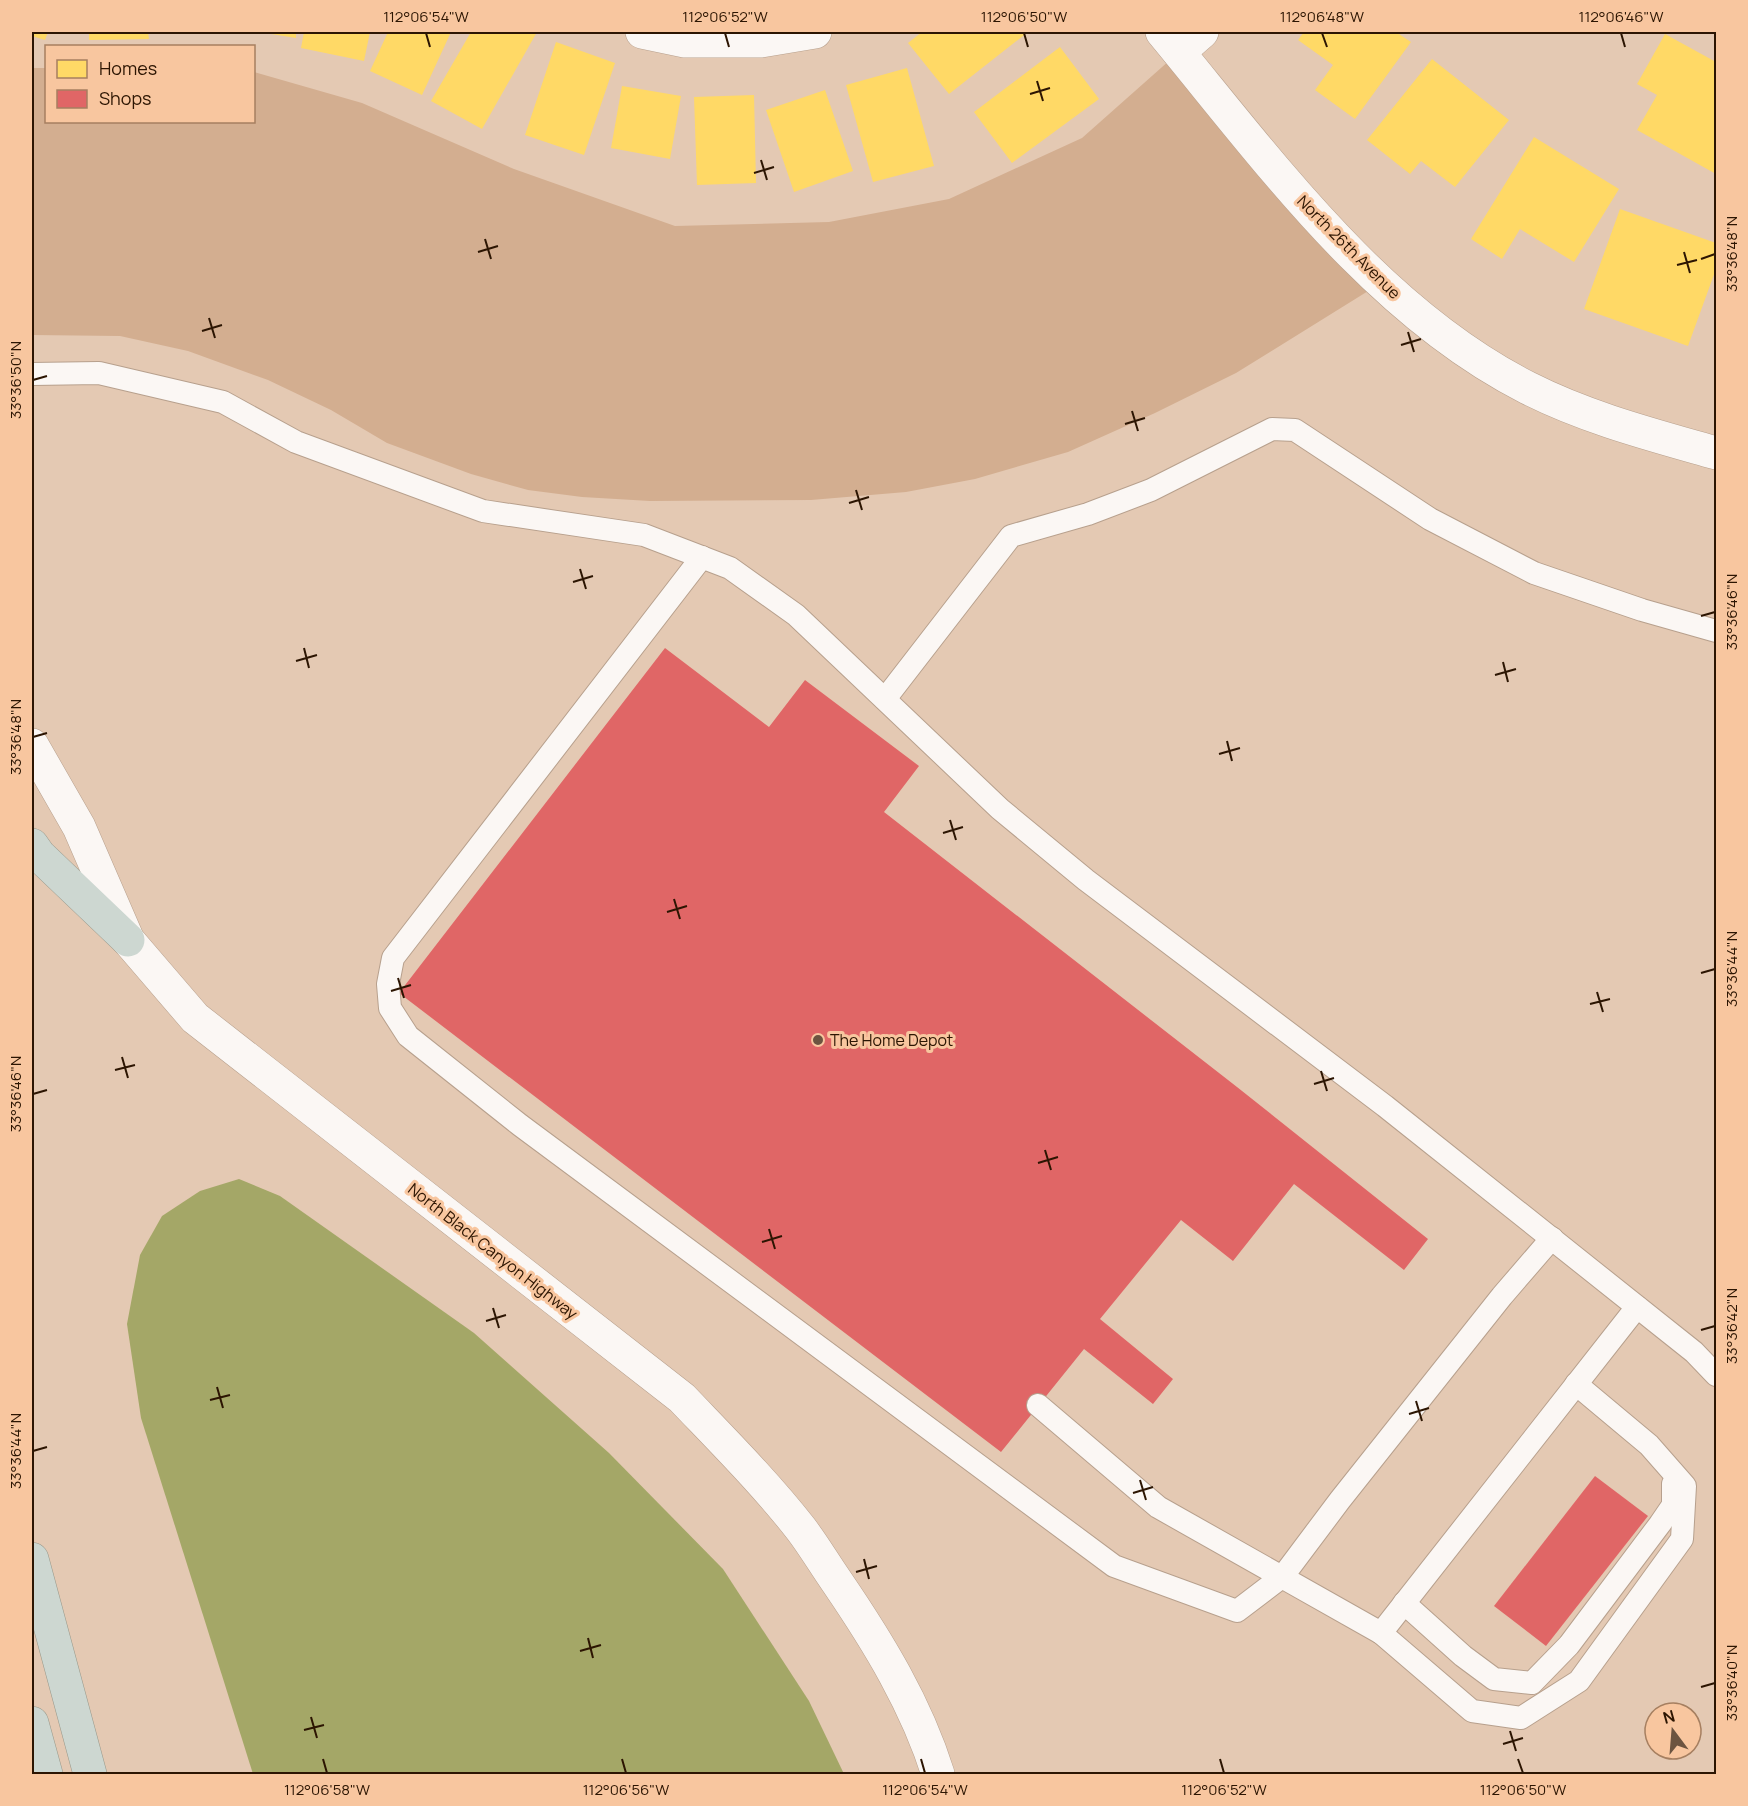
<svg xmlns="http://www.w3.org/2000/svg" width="1748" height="1806" font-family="Manrope,sans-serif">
<rect width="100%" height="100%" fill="#e4c9b3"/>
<!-- green -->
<path fill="#d3ae90" d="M 1179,52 L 1381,283 L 1236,373 L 1155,413 L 1068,452 L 975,479 L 906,492 L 811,500 L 650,501 L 582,497 L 528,490 L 471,474 L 387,443 L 331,410 L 268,380 L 188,351 L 120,336 L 32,335 L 32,68 L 46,68 L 46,122 L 254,122 L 254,72 L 362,103 L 514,169 L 675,226 L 829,222 L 949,199 L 1082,138 Z"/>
<!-- water -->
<path fill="#a4a767" d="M 239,1179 L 280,1196 L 474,1333 L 609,1453 L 723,1569 L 809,1701 L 844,1774 L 253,1774 L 141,1418 L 127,1324 L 140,1255 L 162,1216 L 200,1191 Z"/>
<!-- homes -->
<g fill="#ffd966">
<path d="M 32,32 L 48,32 L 45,40 L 32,36 Z"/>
<path d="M 89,32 L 148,32 L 149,39 L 89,40 Z"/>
<path d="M 259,32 L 296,32 L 296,38 Z"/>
<path d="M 304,32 L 370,32 L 364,61 L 301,48 Z"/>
<path d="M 388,32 L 451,32 L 422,95 L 370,71 Z"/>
<path d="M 471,32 L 537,32 L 482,129 L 431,101 Z"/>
<path d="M 922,32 L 1028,32 L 949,94 L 908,43 Z"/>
<path d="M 1304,32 L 1396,32 L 1411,42 L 1355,119 L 1315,90 L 1333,65 L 1298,40 Z"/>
<path d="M 1665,34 L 1716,62 L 1716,174 L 1637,130 L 1657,95 L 1637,84 Z"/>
<path d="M 556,42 L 615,63 L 584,155 L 525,135 Z"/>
<path d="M 1060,47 L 1099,99 L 1012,163 L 974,112 Z"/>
<path d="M 1432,59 L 1509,120 L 1455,187 L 1421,161 L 1410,174 L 1367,140 Z"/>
<path d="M 907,68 L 934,166 L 873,182 L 846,85 Z"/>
<path d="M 622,86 L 681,96 L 670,159 L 611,148 Z"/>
<path d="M 825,90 L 853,171 L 794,192 L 766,110 Z"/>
<path d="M 754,95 L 756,183 L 697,185 L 694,97 Z"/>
<path d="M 1534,137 L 1619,189 L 1574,262 L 1520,229 L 1502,259 L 1471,239 Z"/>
<path d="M 1620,209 L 1716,243 L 1716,269 L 1688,346 L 1584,309 Z"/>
</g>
<!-- shops -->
<g fill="#e06666">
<path d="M 665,648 L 769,727 L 805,680 L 919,766 L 884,812 L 1237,1087 L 1428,1239 L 1404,1270 L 1294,1184 L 1233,1261 L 1181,1220 L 1100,1319 L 1173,1379 L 1153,1404 L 1084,1349 L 1001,1452 L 399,993 Z"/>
<path d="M 1595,1476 L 1648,1516 L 1546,1646 L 1494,1606 Z"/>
</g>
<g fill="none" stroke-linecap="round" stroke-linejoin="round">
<defs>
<g id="service">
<path d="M 32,374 L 99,373 L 223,402 L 296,442 L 483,511 L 644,535 L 730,568 L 796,615 L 1000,809 L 1086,880 L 1385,1106 L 1694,1352 L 1716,1375"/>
<path d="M 702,557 L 393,958 L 388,984 L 390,1008 L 408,1036 L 520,1125 L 1114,1566 L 1237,1611 L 1283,1576 L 1340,1500 L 1502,1296 L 1552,1238"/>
<path d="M 885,699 L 1011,536 L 1088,514 L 1151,490 L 1272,429 L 1295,430 L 1430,519 L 1534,573 L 1642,610 L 1716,631"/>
<path d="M 1038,1405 L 1158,1507 L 1381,1633 L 1472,1711 L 1521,1718 L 1579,1681 L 1682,1539 L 1685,1486 L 1649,1445 L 1576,1384"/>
<path d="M 1404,1603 L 1463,1656 L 1494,1679 L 1532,1683 L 1569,1645 L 1660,1524 L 1673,1505 L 1673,1484"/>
<path d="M 1381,1633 L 1637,1307"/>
</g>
<g id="minor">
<path d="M 642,32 L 685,41 L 761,41 L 815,32"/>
<path d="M 1179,52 L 1202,32"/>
</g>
<path id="tertiary" d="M 1162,32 C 1268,160 1376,311 1528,388 C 1587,418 1653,435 1716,453"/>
<path id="secondary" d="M 32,745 L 79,827 L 128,940 L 195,1018 L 682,1398 C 722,1440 765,1483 801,1529 C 814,1546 825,1565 837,1582 C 878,1642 916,1704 938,1774"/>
<g id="motorway">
<path d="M 32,845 L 39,855 L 128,940"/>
<path d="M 32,1559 L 90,1774"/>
<path d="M 32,1723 L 46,1774"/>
</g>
</defs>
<!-- service casing -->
<use href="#service" stroke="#b7a08d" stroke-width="24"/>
<!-- minor casing -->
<use href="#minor" stroke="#b7a08d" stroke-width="34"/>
<!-- tertiary casing -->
<use href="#tertiary" stroke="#b7a08d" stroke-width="34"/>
<!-- secondary casing -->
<use href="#secondary" stroke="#b7a08d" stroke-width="34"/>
<!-- motorway casing -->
<use href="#motorway" stroke="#99998b" stroke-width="34"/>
<!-- service -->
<use href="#service" stroke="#fbf7f4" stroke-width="22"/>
<!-- minor -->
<use href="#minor" stroke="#fbf7f4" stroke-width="33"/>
<!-- tertiary -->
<use href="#tertiary" stroke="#fbf7f4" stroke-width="33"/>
<!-- secondary -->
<use href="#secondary" stroke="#fbf7f4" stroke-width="33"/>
<!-- motorway -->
<use href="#motorway" stroke="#cdd7d1" stroke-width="33"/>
</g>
<!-- ticks -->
<path fill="none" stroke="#2c1502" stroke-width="2" d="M 426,33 L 430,47M 725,33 L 729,47M 1024,33 L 1028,47M 1322,33 L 1327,47M 1621,33 L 1625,47M 1037,81 L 1043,101M 1030,94 L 1050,88M 761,160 L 767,180M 754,173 L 774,167M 485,239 L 491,259M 478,252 L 498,246M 1684,252 L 1690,273M 1701,259 L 1715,254M 1677,265 L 1697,260M 209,318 L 215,338M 202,331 L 222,325M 1408,332 L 1414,352M 1401,345 L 1421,339M 33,380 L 47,376M 1132,411 L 1138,431M 1125,424 L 1145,418M 856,490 L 862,510M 849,503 L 869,497M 580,569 L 586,589M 573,582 L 593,576M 1701,616 L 1715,612M 304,648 L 309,668M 296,661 L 317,655M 1503,662 L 1508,682M 1495,675 L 1516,669M 33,737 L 47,733M 1227,741 L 1232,761M 1219,754 L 1240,748M 950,820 L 956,840M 943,833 L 963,827M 674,899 L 680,919M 667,912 L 687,906M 1701,973 L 1715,969M 398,978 L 404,998M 391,991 L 411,985M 1597,992 L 1603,1012M 1590,1004 L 1610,999M 122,1057 L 128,1078M 115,1070 L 135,1065M 1321,1071 L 1327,1091M 1314,1084 L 1334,1078M 33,1094 L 47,1090M 1045,1150 L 1051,1170M 1038,1163 L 1058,1157M 769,1229 L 775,1249M 762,1242 L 782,1236M 493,1308 L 499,1328M 486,1321 L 506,1315M 1701,1330 L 1715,1326M 217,1387 L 223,1408M 210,1400 L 230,1395M 1416,1401 L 1422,1421M 1409,1414 L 1429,1408M 33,1451 L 47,1447M 1140,1480 L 1146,1500M 1133,1493 L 1153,1487M 864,1559 L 869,1579M 856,1572 L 877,1566M 588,1638 L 593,1658M 580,1651 L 601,1645M 1701,1687 L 1715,1683M 311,1717 L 317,1738M 304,1730 L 324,1725M 1510,1731 L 1516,1751M 1503,1744 L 1523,1738M 323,1759 L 327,1773M 622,1759 L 626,1773M 921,1759 L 925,1773M 1220,1759 L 1224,1773M 1518,1759 L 1523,1773"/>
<!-- markers -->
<circle fill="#6c5440" stroke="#f8c69f" stroke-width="2" cx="818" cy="1040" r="6"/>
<g text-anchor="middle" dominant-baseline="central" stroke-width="6" stroke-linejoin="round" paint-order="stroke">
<!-- street labels -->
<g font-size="16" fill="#2c1502" stroke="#f8c69f">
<text transform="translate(1349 247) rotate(45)">North 26th Avenue</text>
<text transform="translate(493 1251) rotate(38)">North Black Canyon Highway</text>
</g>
<!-- poi labels -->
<g font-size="16" fill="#2c1502" stroke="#f8c69f" text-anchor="start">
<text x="830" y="1040">The Home Depot</text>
</g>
</g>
<!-- border -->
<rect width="1748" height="1806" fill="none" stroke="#f8c69f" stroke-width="66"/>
<!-- legend -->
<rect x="45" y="45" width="210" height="78" fill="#f8c69f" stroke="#a67f60" stroke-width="1.5"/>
<rect x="57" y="60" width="30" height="18" fill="#ffd966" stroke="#a67f60" stroke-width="1.5"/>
<text x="99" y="75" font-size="18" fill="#2c1502">Homes</text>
<rect x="57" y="90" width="30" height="18" fill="#e06666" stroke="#a67f60" stroke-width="1.5"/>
<text x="99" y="105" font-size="18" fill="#2c1502">Shops</text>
<!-- north arrow -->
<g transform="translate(1673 1731) rotate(344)"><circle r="28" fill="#f8c69f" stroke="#a67f60" stroke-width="1.5"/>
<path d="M0-4.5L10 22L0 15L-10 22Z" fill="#6c5440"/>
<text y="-9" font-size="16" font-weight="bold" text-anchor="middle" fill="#2c1502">N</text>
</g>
<rect x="33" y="33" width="1682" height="1740" fill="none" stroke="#2c1502" stroke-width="2"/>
<g font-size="15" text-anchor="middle" fill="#2c1502">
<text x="426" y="22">112°06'54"W</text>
<text x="725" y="22">112°06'52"W</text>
<text x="1024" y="22">112°06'50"W</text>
<text x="1322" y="22">112°06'48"W</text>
<text x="1621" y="22">112°06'46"W</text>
<text transform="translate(1732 254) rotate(-90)" y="5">33°36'48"N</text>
<text transform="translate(16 380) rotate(-90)" y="5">33°36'50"N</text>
<text transform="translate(1732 612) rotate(-90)" y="5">33°36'46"N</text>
<text transform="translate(16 737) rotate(-90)" y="5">33°36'48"N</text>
<text transform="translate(1732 969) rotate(-90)" y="5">33°36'44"N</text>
<text transform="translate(16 1094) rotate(-90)" y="5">33°36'46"N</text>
<text transform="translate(1732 1326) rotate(-90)" y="5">33°36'42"N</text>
<text transform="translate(16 1451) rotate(-90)" y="5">33°36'44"N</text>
<text transform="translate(1732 1683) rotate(-90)" y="5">33°36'40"N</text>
<text x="327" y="1795">112°06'58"W</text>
<text x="626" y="1795">112°06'56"W</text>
<text x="925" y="1795">112°06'54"W</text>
<text x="1224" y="1795">112°06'52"W</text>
<text x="1523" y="1795">112°06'50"W</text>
</g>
</svg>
